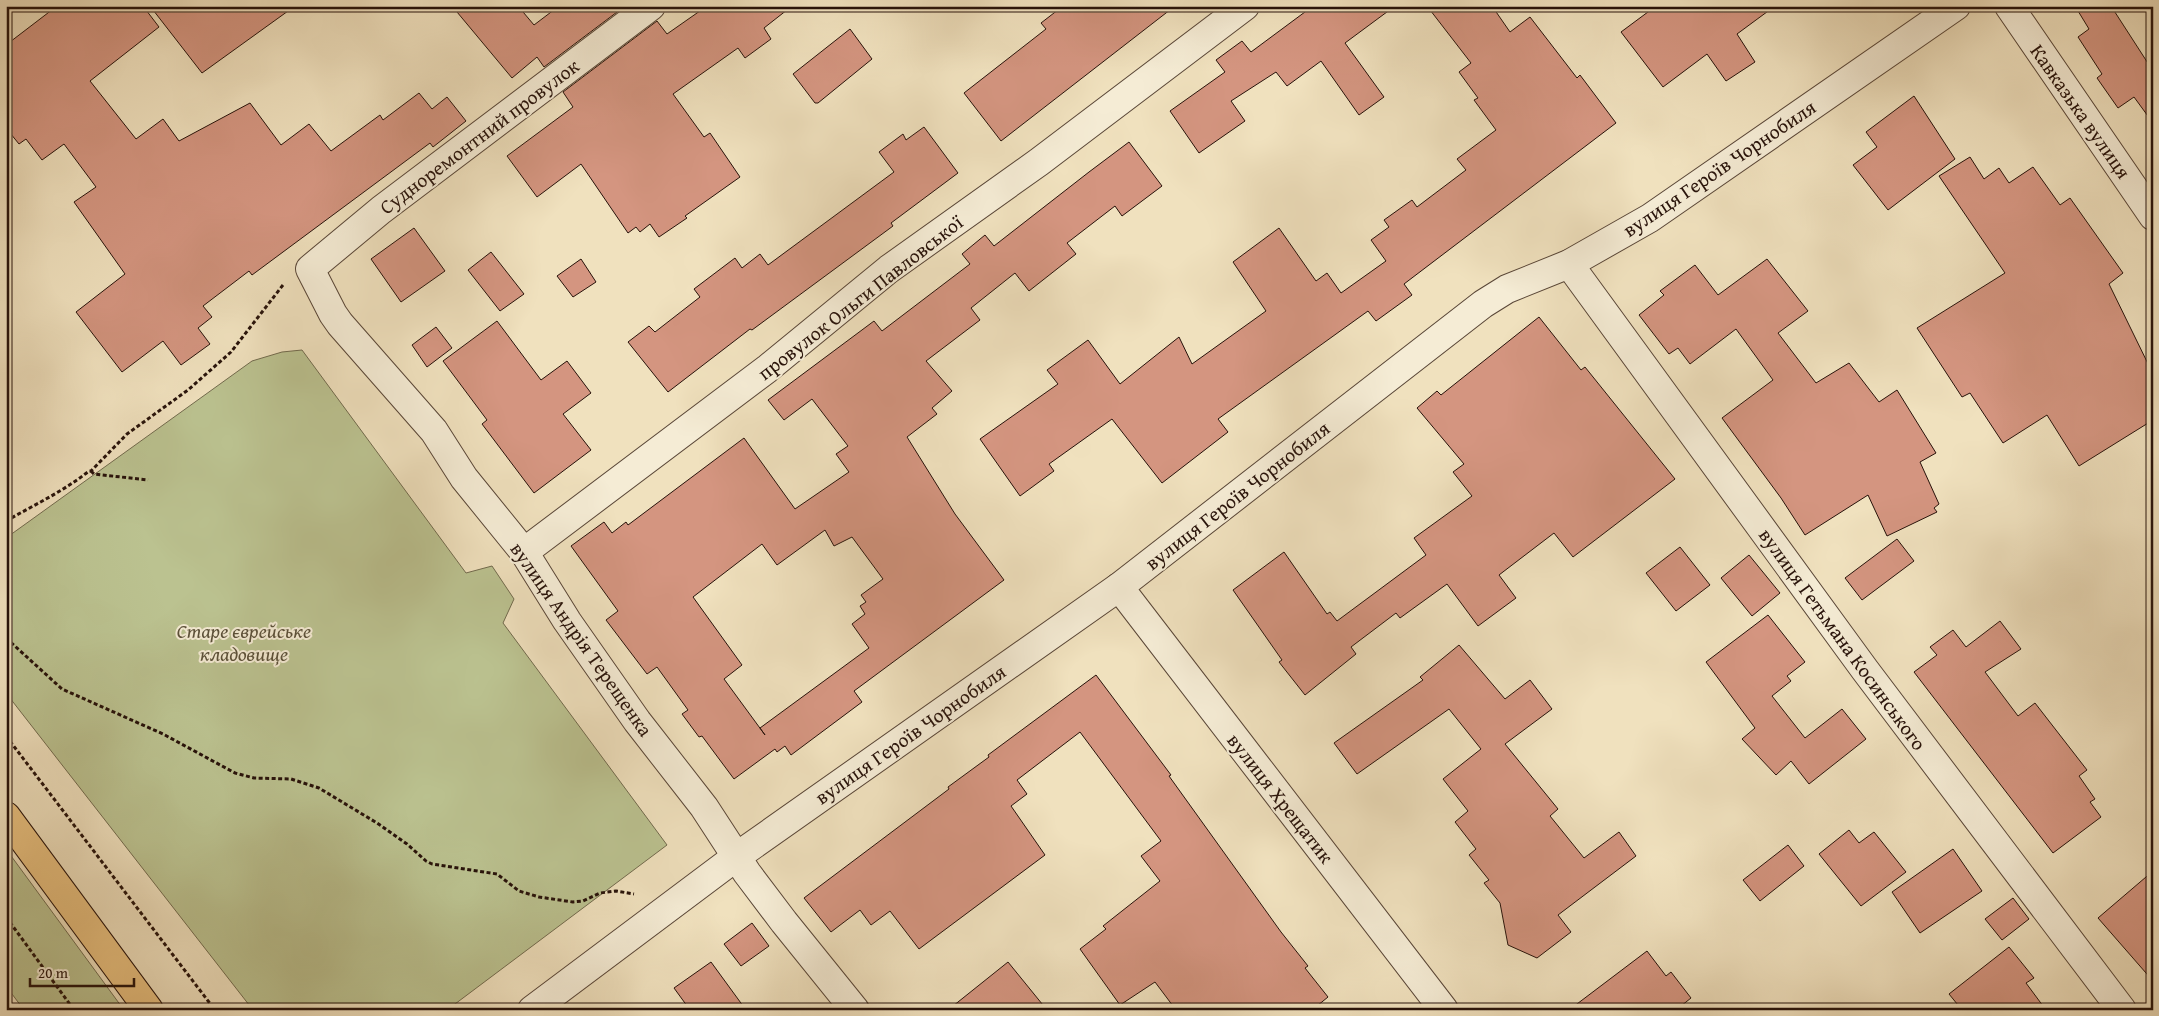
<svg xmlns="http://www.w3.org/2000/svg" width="2159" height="1016" font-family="'Gentium Book Plus',serif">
<rect width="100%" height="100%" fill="#f0e1be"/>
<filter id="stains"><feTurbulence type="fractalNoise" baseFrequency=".004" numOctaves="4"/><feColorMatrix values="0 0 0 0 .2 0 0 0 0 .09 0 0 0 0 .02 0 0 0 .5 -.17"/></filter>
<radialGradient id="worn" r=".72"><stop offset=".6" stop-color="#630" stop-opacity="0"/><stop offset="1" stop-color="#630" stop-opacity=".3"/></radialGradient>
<!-- green -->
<g fill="#bbc290" stroke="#716a4d">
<path d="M 302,350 L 466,573 L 492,566 L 514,599 L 503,623 L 667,845 L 447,1010 L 253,1010 L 6,693 L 6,538 L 252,361 L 282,352 Z"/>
<path d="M 6,849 L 124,1010 L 24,1010 L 6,986 Z"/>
</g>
<!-- building -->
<g fill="#d49580" stroke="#27120a" fill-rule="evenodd">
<path d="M 57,6 L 143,6 L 159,27 L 90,81 L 136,139 L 163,119 L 179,141 L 250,103 L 281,145 L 309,124 L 331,151 L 380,115 L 383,120 L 419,93 L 432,109 L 447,97 L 466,121 L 433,147 L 430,143 L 252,275 L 249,271 L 203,306 L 212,317 L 198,328 L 210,344 L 181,365 L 163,341 L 122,372 L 76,312 L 125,274 L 74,202 L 96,187 L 64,144 L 42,160 L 26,139 L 19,144 L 6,128 L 6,45 Z"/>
<path d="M 150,6 L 295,6 L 202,73 Z"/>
<path d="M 452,6 L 518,6 L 534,25 L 559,6 L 625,6 L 544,67 L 537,57 L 512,78 Z"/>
<path d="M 707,6 L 792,6 L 764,28 L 771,39 L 745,58 L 738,48 L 673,94 L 704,137 L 710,133 L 740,177 L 685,216 L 687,218 L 659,237 L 650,224 L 640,232 L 636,227 L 628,233 L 581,164 L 537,197 L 507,156 L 573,107 L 563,92 L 657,21 L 667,34 Z"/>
<path d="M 1063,6 L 1175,6 L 1001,141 L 964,93 L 1046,29 L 1041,23 Z"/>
<path d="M 1313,6 L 1395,6 L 1345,43 L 1384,97 L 1359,115 L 1321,61 L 1287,86 L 1276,72 L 1231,101 L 1245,121 L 1199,153 L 1170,111 L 1225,72 L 1216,60 L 1242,41 L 1251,52 Z"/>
<path d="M 1427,6 L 1492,6 L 1510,32 L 1530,17 L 1577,78 L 1580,75 L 1616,123 L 1404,284 L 1412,295 L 1376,321 L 1368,311 L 1218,419 L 1228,432 L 1162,483 L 1112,419 L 1049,464 L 1054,471 L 1020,496 L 980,439 L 1058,384 L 1047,370 L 1088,340 L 1120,384 L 1179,337 L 1192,364 L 1266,311 L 1233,262 L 1279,228 L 1316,281 L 1327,273 L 1341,293 L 1386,261 L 1371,240 L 1389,227 L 1384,220 L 1412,200 L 1417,207 L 1466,170 L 1457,159 L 1496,130 L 1474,100 L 1478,98 L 1459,72 L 1471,63 Z"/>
<path d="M 1656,6 L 1775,6 L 1737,34 L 1755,62 L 1726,81 L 1707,54 L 1663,87 L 1621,32 Z"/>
<path d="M 2075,6 L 2111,6 L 2153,71 L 2153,123 L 2134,97 L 2118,108 L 2097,78 L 2102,74 L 2078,37 L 2089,29 Z"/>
<path d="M 850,29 L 872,59 L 818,103 L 815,103 L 793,74 Z"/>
<path d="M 1914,96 L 1955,159 L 1888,210 L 1853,165 L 1877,147 L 1866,132 Z"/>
<path d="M 924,127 L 958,173 L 891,223 L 893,226 L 752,330 L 750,329 L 668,392 L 628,342 L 649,326 L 655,332 L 700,297 L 694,289 L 735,258 L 742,268 L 760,254 L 768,265 L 894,172 L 879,152 L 903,134 L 906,140 Z"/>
<path d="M 1129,142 L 1162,186 L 1122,216 L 1115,206 L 1067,243 L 1076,254 L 1029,291 L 1015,273 L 971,308 L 980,320 L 926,361 L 952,391 L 932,408 L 937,414 L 907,437 L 955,514 L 1004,580 L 854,691 L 862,702 L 791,755 L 785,746 L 777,752 L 775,749 L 734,779 L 702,736 L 699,737 L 682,714 L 688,710 L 657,667 L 647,674 L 606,620 L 618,611 L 571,546 L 604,522 L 612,533 L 626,522 L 628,525 L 744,438 L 795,509 L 849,472 L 836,454 L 848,446 L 812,399 L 784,420 L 768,400 L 874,321 L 882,331 L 970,264 L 962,254 L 985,235 L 994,246 L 1089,172 ZM 825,530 L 834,546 L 852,537 L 883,579 L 861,595 L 866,602 L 860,606 L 865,614 L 852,624 L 869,648 L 760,728 L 765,735 L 724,679 L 742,665 L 693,597 L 762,544 L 777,565 Z"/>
<path d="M 1970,157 L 1984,179 L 1999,168 L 2009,183 L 2033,167 L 2060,205 L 2070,198 L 2123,273 L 2109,284 L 2153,374 L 2153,420 L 2079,466 L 2047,415 L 2003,443 L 1970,393 L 1962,397 L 1917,328 L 2005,273 L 1939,176 Z"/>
<path d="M 414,228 L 445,271 L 401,302 L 371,259 Z"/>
<path d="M 491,252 L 524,294 L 500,311 L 468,270 Z"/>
<path d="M 581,259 L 596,282 L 573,297 L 557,276 Z"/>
<path d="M 1767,259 L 1808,311 L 1778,333 L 1816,383 L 1849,363 L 1879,402 L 1897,390 L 1936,453 L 1920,462 L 1939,504 L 1934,508 L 1937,512 L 1887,536 L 1868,495 L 1805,535 L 1781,498 L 1722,418 L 1773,380 L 1736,329 L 1690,364 L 1678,348 L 1669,354 L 1639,315 L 1664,295 L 1660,291 L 1695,265 L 1718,295 Z"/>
<path d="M 1539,317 L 1581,370 L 1585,367 L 1675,479 L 1573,557 L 1554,533 L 1499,575 L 1516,598 L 1478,626 L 1447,584 L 1400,618 L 1396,613 L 1351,647 L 1356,654 L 1305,695 L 1279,662 L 1282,660 L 1233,590 L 1284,552 L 1327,614 L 1330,612 L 1337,621 L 1426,555 L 1414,538 L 1472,496 L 1453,472 L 1464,464 L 1417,408 L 1437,391 L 1441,395 Z"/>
<path d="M 497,321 L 541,380 L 567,361 L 591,393 L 563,414 L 591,450 L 534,493 L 482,424 L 487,420 L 443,361 Z"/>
<path d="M 436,327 L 452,348 L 427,367 L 412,345 Z"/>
<path d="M 1897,539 L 1914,561 L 1862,600 L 1845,578 Z"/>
<path d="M 1680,547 L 1710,585 L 1676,611 L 1646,573 Z"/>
<path d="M 1749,555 L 1780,593 L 1752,616 L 1721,578 Z"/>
<path d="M 1768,615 L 1805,662 L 1787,676 L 1791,681 L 1772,696 L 1805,738 L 1842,709 L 1866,739 L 1809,784 L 1791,761 L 1776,775 L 1742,739 L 1755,728 L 1706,662 Z"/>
<path d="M 2000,621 L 2021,649 L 1985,672 L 2018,716 L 2035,703 L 2087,770 L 2079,776 L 2095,799 L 2090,802 L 2101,817 L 2053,853 L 1914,672 L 1937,655 L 1930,647 L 1953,630 L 1966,647 Z"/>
<path d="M 1459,645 L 1505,699 L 1530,680 L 1552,709 L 1505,744 L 1558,809 L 1550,816 L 1584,858 L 1619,832 L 1636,856 L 1558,915 L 1571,932 L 1537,958 L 1508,945 L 1500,903 L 1484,883 L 1489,880 L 1469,855 L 1476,849 L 1455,822 L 1468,811 L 1443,779 L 1481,749 L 1449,709 L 1357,774 L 1334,743 L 1423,680 L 1420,677 Z"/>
<path d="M 1096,675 L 1171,775 L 1169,776 L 1281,932 L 1308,966 L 1305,968 L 1328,997 L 1312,1010 L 1176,1010 L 1155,982 L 1120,1005 L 1080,949 L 1106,929 L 1103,926 L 1160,881 L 1141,856 L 1161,841 L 1080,732 L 1017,780 L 1027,794 L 1011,806 L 1045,855 L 919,949 L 890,911 L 871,925 L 860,910 L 831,932 L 804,898 L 949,789 L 948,787 L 989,757 L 988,755 Z"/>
<path d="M 1849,830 L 1859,843 L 1874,832 L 1906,872 L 1861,906 L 1819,854 Z"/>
<path d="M 1788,845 L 1804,866 L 1760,901 L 1743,880 Z"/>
<path d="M 1953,849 L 1982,891 L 1920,933 L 1892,892 Z"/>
<path d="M 2153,871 L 2153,981 L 2098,918 Z"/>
<path d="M 2013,898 L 2029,919 L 2002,940 L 1985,919 Z"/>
<path d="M 752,923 L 769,946 L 741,966 L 724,944 Z"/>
<path d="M 2009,947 L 2034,978 L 2026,983 L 2046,1010 L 1962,1010 L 1949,994 Z"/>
<path d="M 1647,951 L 1666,976 L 1671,972 L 1691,998 L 1676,1010 L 1569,1010 Z"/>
<path d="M 711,962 L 746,1010 L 690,1010 L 674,988 Z"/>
<path d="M 1008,962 L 1047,1010 L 948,1010 Z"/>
</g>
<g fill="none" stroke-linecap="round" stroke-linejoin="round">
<defs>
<g id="minor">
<path d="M 651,6 L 381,210 L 310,269 L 333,314 L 340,324 L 434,431 L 464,478 L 524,552 L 567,621 L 637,721 L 704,807 L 747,873 L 784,922 L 855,1010"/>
<path d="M 2009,6 L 2153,216"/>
<path d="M 1569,264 L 1865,670 L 2122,1010"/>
<path d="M 524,552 L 767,369 L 889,269 L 1039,162 L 1245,6"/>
<path d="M 1119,587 L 1444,1010"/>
<path d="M 532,1010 L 736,857 L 1119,587 L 1483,304 L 1507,289 L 1569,264 L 1650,218 L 1956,6"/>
</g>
<path id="major" d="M 6,816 L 149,1010"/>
</defs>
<!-- minor casing -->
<use href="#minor" stroke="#594637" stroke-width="30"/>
<!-- major casing -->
<use href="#major" stroke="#27120a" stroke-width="30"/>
<!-- path -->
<g stroke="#27120a" stroke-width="3" stroke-dasharray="4 2.5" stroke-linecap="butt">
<path d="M 91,471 L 94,474 L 148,480"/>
<path d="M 6,521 C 34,505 64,491 89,471 L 91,471 L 127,434 L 188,390 L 231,352 L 283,285"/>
<path d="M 6,638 L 62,689 L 163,734 L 235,773 L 254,778 L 291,779 L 319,788 L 377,823 L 407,844 L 426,861 L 432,864 L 497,874 L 519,891 L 539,897 L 573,902 L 583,901 L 600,893 L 616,891 L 634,894"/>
<path d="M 6,736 L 215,1010"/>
<path d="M 6,917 L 74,1010"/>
</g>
<!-- minor -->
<use href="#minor" stroke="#f5ecd5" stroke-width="28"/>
<!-- major -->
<use href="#major" stroke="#e8c07f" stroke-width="28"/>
</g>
<g text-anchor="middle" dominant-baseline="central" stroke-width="4" stroke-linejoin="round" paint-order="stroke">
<!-- street labels -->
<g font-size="20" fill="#27120a" stroke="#f5ecd5">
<text transform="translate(2081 111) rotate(55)">Кавказька вулиця</text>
<text transform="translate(479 136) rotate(-37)">Судноремонтний провулок</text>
<text transform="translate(1719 168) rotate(-34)">вулиця Героїв Чорнобиля</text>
<text transform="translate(860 297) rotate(-38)">провулок Ольги Павловської</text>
<text transform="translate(1237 495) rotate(-38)">вулиця Героїв Чорнобиля</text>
<text transform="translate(582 639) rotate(55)">вулиця Андрія Терещенка</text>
<text transform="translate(1843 639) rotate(54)">вулиця Гетьмана Косинського</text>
<text transform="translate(910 734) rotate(-35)">вулиця Героїв Чорнобиля</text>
<text transform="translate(1281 798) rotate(52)">вулиця Хрещатик</text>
</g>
<!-- park labels -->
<g font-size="20" font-style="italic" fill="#5b5039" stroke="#f5ecd5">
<text x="244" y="630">Старе єврейське<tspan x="244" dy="23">кладовище</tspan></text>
</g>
</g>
<!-- margin -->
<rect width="2159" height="1016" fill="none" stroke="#f0e1be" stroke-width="25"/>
<rect x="8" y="8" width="2144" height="1001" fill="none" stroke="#27120a" stroke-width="2.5"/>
<rect x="12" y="12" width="2134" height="991" fill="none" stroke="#27120a"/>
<!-- scale -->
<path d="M30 978v8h104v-8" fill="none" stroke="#27120a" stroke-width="2.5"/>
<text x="38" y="978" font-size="15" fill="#27120a" stroke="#f5ecd5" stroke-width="4" paint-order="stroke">20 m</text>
<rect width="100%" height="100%" filter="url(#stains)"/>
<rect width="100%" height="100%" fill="url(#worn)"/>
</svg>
